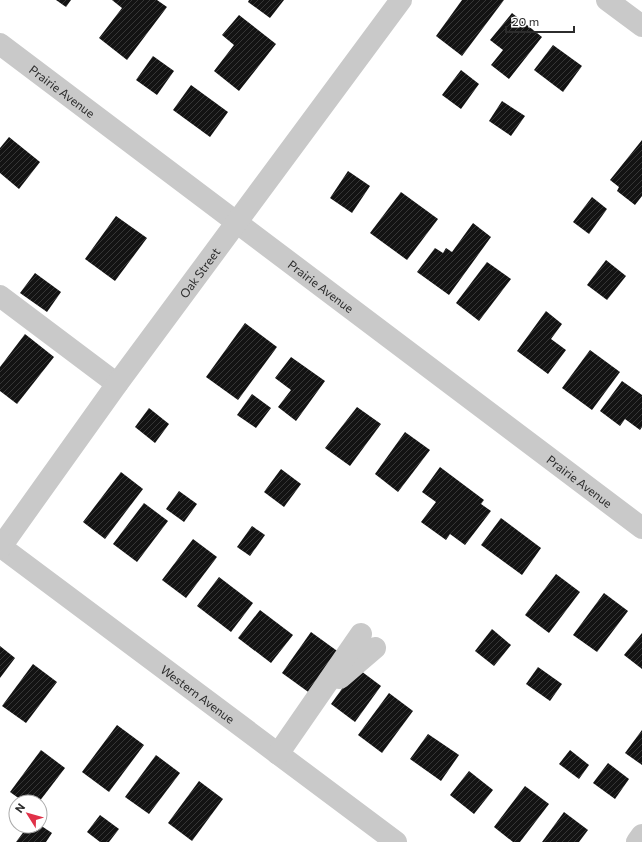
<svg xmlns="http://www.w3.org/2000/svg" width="642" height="842" font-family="Commissioner,sans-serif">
<defs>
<pattern id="building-hatch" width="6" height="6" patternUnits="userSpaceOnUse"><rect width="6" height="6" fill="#131313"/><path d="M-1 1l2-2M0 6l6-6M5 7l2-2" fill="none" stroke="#363636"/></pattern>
</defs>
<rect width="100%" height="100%" fill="#fff"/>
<!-- building -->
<g fill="url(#building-hatch)">
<path d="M 56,0 L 71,0 L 66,7 Z"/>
<path d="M 112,0 L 157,0 L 167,7 L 127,60 L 99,38 L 122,8 Z"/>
<path d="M 249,0 L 284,0 L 270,18 L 248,2 Z"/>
<path d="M 462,0 L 504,0 L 462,56 L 436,36 Z"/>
<path d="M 512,13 L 542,37 L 509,79 L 491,65 L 503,50 L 490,40 Z"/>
<path d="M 239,15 L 276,44 L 239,91 L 214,71 L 234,45 L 222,35 Z"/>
<path d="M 553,45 L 582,66 L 563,92 L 534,70 Z"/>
<path d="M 153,56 L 174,71 L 157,95 L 136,80 Z"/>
<path d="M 461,70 L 479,84 L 461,109 L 442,95 Z"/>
<path d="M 191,85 L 228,112 L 210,137 L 173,110 Z"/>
<path d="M 502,101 L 525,116 L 511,136 L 489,121 Z"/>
<path d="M 9,137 L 40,162 L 19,189 L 0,173 L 0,148 Z"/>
<path d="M 642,140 L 642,196 L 635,205 L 617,191 L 619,187 L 610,180 Z"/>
<path d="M 348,171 L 370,186 L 352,213 L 330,198 Z"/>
<path d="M 401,192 L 438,219 L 407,260 L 370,233 Z"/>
<path d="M 592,197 L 607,209 L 589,234 L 573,222 Z"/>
<path d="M 116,216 L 147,238 L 115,281 L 85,259 Z"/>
<path d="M 473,223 L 491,237 L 449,295 L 417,272 L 435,248 L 443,253 L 446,248 L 452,252 Z"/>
<path d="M 606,260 L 626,276 L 607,300 L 587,285 Z"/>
<path d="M 487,262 L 511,279 L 479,321 L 456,303 Z"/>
<path d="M 35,273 L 61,292 L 47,312 L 20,293 Z"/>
<path d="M 546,311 L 562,324 L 551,339 L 566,350 L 548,374 L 517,351 Z"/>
<path d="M 245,323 L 277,347 L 238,400 L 206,377 Z"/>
<path d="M 25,334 L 54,357 L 17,404 L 0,391 L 0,367 Z"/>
<path d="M 590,350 L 620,372 L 592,410 L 562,388 Z"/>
<path d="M 291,357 L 325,381 L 296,421 L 278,407 L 291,390 L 275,378 Z"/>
<path d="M 622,381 L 642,395 L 642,427 L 640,430 L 625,419 L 620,426 L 600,411 Z"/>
<path d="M 252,394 L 271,408 L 256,428 L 237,415 Z"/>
<path d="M 357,407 L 381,424 L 350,466 L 325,448 Z"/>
<path d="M 149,408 L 169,424 L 155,443 L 135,427 Z"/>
<path d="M 405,432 L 430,450 L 398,492 L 375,474 Z"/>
<path d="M 440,467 L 484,500 L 481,504 L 491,511 L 465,545 L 450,534 L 446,540 L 421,522 L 436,502 L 422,492 Z"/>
<path d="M 281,469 L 301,484 L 284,507 L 264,492 Z"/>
<path d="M 121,472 L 143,489 L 105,539 L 83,522 Z"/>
<path d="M 179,491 L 197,504 L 184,522 L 166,509 Z"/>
<path d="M 144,503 L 168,521 L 137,562 L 113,544 Z"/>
<path d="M 501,518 L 541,548 L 522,575 L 481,545 Z"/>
<path d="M 252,526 L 265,535 L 250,556 L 237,547 Z"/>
<path d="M 193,539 L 217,557 L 186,598 L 162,580 Z"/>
<path d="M 556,574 L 580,592 L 549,633 L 525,615 Z"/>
<path d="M 219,577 L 253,603 L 231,632 L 197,606 Z"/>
<path d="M 604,593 L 628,611 L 597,652 L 573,635 Z"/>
<path d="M 260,610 L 293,635 L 271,663 L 238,638 Z"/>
<path d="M 492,629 L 511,645 L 494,666 L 475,651 Z"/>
<path d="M 311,632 L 340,653 L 311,694 L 282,673 Z"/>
<path d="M 642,633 L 642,669 L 624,655 Z"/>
<path d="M 0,646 L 15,658 L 0,678 Z"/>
<path d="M 33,664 L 57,682 L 26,723 L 2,706 Z"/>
<path d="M 538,667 L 562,684 L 550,701 L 526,684 Z"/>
<path d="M 357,668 L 381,686 L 355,722 L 331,704 Z"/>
<path d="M 389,693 L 413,711 L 382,753 L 358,735 Z"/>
<path d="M 117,725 L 144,745 L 109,792 L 82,772 Z"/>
<path d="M 642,730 L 642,765 L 625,753 Z"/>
<path d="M 428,734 L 459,755 L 441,781 L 410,759 Z"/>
<path d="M 41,750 L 65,768 L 39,802 L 24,802 L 10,792 Z"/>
<path d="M 570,750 L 589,765 L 579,779 L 559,764 Z"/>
<path d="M 156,755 L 180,773 L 149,814 L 125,797 Z"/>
<path d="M 608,763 L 629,779 L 615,799 L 593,783 Z"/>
<path d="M 469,771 L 493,790 L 474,814 L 450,795 Z"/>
<path d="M 199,781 L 223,799 L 192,841 L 168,823 Z"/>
<path d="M 525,786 L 549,804 L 520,842 L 513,842 L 494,827 Z"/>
<path d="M 564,812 L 588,830 L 579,842 L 542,842 Z"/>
<path d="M 100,815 L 119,829 L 109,842 L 100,842 L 87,832 Z"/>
<path d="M 40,825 L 52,833 L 46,842 L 16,842 L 28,826 Z"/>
</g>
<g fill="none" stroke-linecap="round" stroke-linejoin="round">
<!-- minor -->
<g stroke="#c9c9c9" stroke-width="22">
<path d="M 607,0 L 642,26"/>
<path id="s1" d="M 0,44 L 642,528"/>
<path d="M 0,296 L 117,384"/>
<path id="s2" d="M 0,546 L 396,842"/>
<path id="s3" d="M 0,548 L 117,384 L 401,0"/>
<path d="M 340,678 L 375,648"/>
<path d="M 278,754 L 361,634"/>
<path d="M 637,842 L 642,835"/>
</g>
</g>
<g text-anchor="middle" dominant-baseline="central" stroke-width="4" stroke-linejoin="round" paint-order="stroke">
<!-- street labels -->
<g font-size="12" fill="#2c2c2c" stroke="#fff">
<text stroke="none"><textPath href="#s1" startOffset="78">Prairie Avenue</textPath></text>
<text stroke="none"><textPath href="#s3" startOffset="340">Oak Street</textPath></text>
<text stroke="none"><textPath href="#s1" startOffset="402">Prairie Avenue</textPath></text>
<text stroke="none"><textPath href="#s1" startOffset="726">Prairie Avenue</textPath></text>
<text stroke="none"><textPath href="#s2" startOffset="247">Western Avenue</textPath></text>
</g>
</g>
<!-- north arrow -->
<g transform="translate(28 814) rotate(307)"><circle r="19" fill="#ffffff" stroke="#ababab"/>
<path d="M0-3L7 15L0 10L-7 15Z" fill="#e03148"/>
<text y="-6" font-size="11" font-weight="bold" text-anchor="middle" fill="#2c2c2c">N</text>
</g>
<!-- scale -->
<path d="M506 26v6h68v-6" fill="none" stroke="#2c2c2c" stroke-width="2"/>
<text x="512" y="26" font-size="12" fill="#2c2c2c" stroke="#ffffff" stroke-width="3" paint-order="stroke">20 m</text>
</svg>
